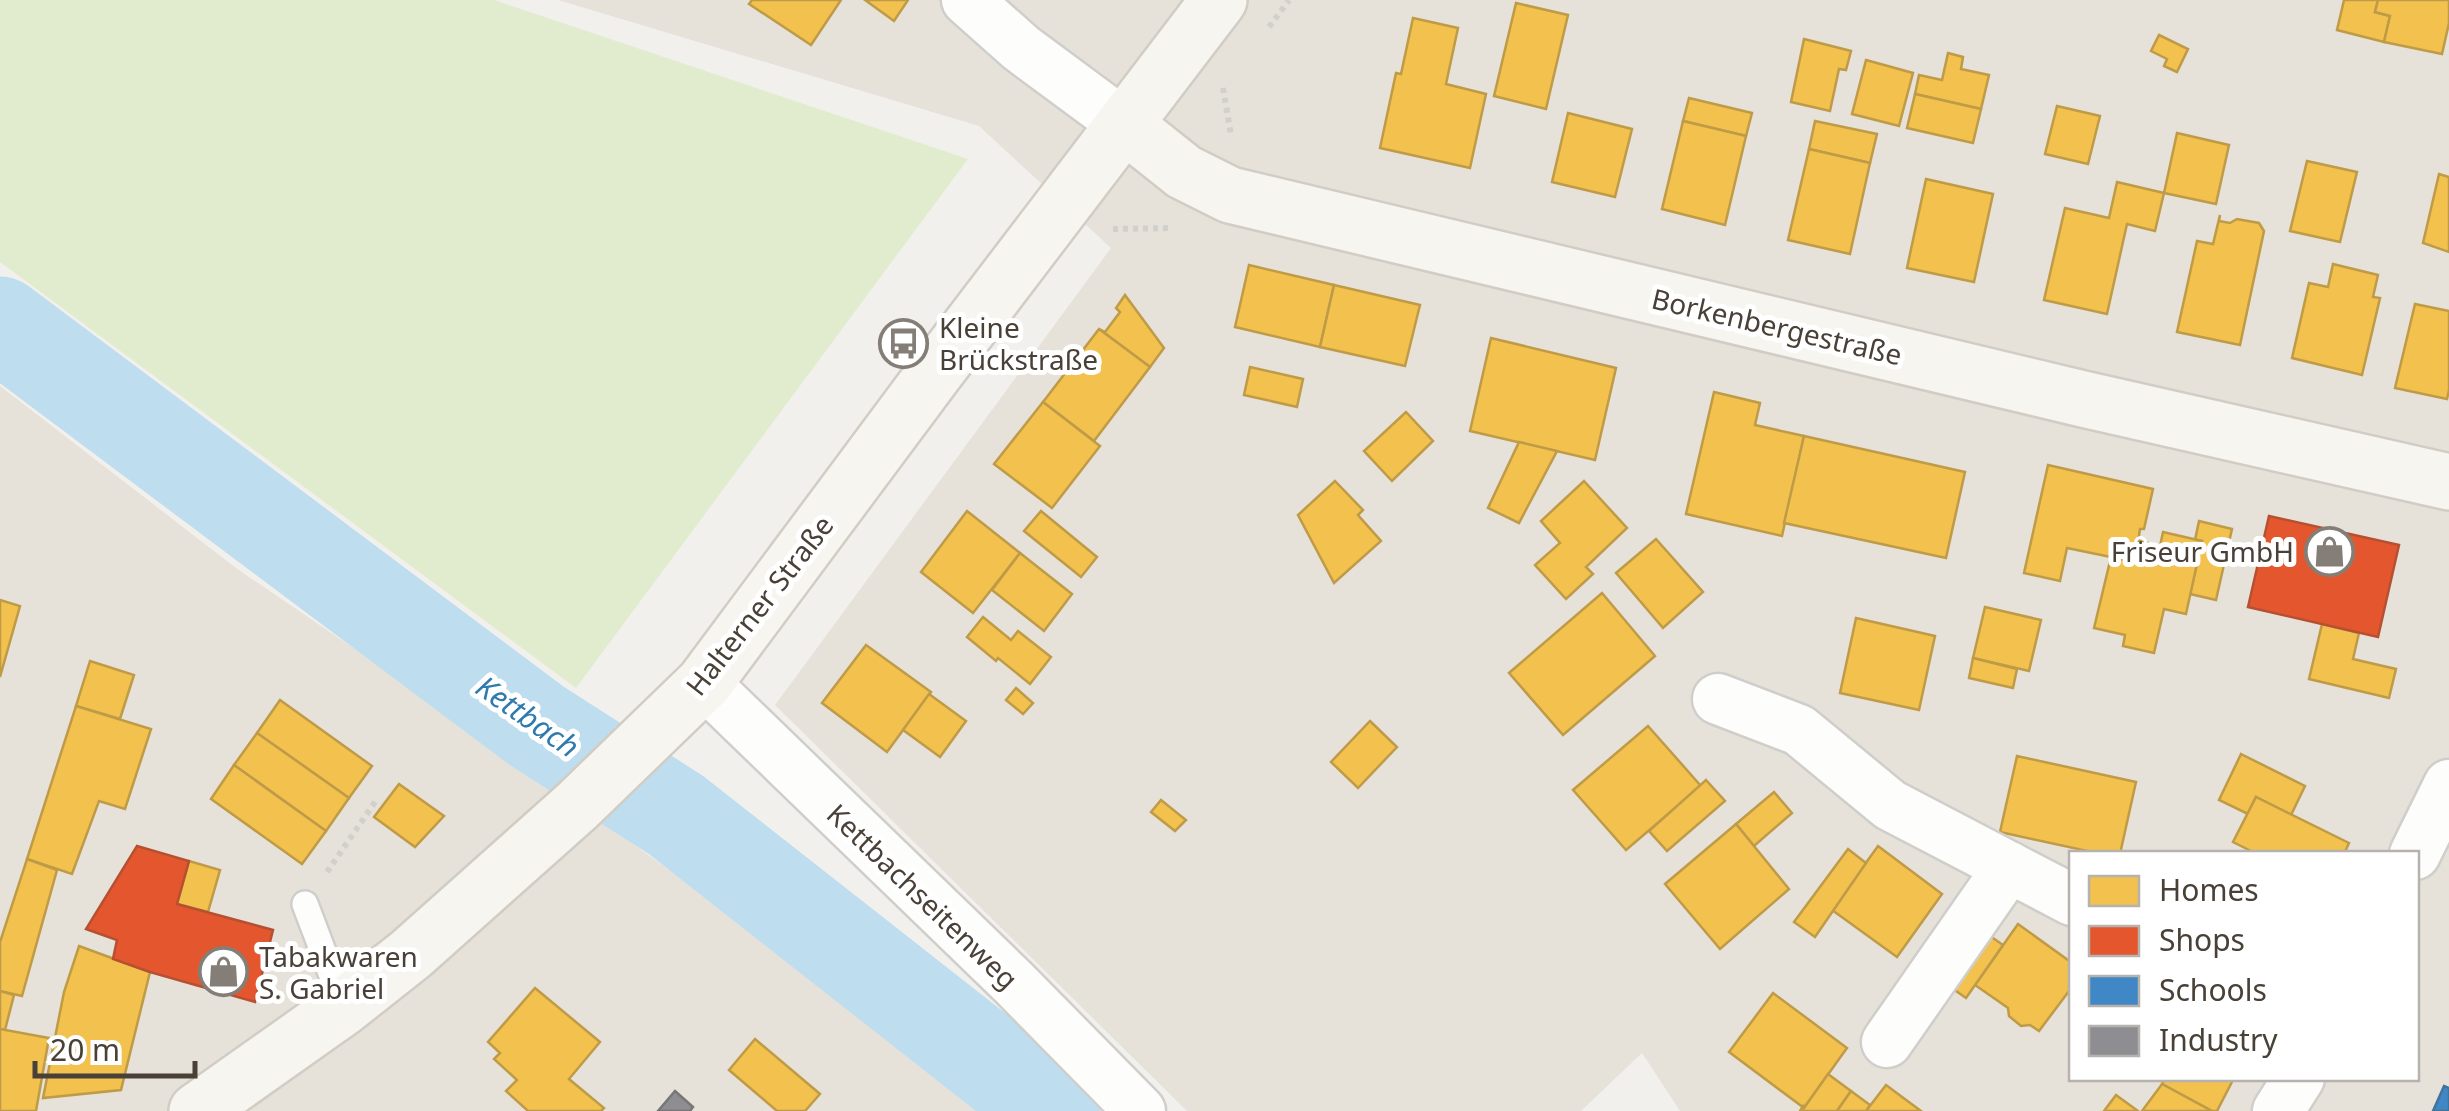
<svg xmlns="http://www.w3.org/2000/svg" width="2449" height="1111" font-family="'Noto Sans',sans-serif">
<rect width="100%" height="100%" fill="#f2f0ed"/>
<!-- residential -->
<g fill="#e6e2da" fill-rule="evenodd">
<path d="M 558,0 L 2449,0 L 2449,1111 L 1680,1111 L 1642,1053 L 1581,1111 L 1187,1111 L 775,705 L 1111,248 L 979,126 ZM 2072,854 L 2416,854 L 2416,1078 L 2072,1078 Z"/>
<path d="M 0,386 L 236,568 L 478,733 L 826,982 L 984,1111 L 0,1111 Z"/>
</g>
<!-- green -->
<path fill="#e0eccd" d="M 0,0 L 494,0 L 968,159 L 576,688 L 0,262 Z"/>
<!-- homes -->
<g fill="#f2c14e" stroke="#bf9b47" stroke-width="2.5">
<path d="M 752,0 L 841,0 L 811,45 L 749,4 Z"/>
<path d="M 865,0 L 908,0 L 894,21 Z"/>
<path d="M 2344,0 L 2378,0 L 2375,12 L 2390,16 L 2384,42 L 2337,30 Z"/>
<path d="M 2378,0 L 2449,0 L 2449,23 L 2442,54 L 2384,42 L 2390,16 L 2375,12 Z"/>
<path d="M 1516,3 L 1568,15 L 1546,109 L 1494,96 Z"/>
<path d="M 1413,18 L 1458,28 L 1446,84 L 1486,94 L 1470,168 L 1380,148 L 1396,73 L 1401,74 Z"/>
<path d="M 2159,35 L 2188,49 L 2177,72 L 2164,66 L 2167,59 L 2151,51 Z"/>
<path d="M 1804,39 L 1851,51 L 1846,70 L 1839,69 L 1830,111 L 1791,102 Z"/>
<path d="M 1948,53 L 1963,57 L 1961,69 L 1989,75 L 1981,109 L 1915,94 L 1919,75 L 1942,80 Z"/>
<path d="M 1866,60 L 1913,73 L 1899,126 L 1852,114 Z"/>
<path d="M 1915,94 L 1981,109 L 1973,143 L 1907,128 Z"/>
<path d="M 1689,98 L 1752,113 L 1746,136 L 1683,121 Z"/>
<path d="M 2057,106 L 2100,116 L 2088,164 L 2045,154 Z"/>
<path d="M 1568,113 L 1632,129 L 1615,197 L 1552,182 Z"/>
<path d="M 1683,121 L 1746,136 L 1725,225 L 1662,209 Z"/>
<path d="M 1815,121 L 1877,134 L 1870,163 L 1809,149 Z"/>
<path d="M 2177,133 L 2229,145 L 2216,204 L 2164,193 Z"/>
<path d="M 1809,149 L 1870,163 L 1850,254 L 1788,240 Z"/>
<path d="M 2307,161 L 2357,172 L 2340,242 L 2290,231 Z"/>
<path d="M 2439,174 L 2449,177 L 2449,252 L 2423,243 Z"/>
<path d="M 1926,179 L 1993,194 L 1974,282 L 1907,268 Z"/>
<path d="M 2117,182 L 2164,193 L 2155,231 L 2127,224 L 2107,314 L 2044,300 L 2065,208 L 2109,218 Z"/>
<path d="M 2220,215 L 2219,221 L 2230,223 L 2237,219 L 2259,223 L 2264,231 L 2240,345 L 2177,332 L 2197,241 L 2213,244 Z"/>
<path d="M 2333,264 L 2378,275 L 2373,297 L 2380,298 L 2362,375 L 2292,358 L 2309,283 L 2328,287 Z"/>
<path d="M 1249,265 L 1334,285 L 1320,347 L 1235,327 Z"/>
<path d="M 1334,285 L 1420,305 L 1405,366 L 1320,347 Z"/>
<path d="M 1125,295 L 1164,348 L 1150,367 L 1099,329 L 1105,332 L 1120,312 L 1116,308 Z"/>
<path d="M 2415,304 L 2449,311 L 2449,390 L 2447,399 L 2395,388 Z"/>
<path d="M 1099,329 L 1150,367 L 1094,441 L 1043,402 Z"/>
<path d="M 1491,338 L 1616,368 L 1595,460 L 1470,431 Z"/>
<path d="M 1250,367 L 1303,379 L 1297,407 L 1244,395 Z"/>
<path d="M 1714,392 L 1760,403 L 1755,425 L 1804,436 L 1782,536 L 1686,514 Z"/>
<path d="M 1043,402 L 1100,446 L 1052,508 L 994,464 Z"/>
<path d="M 1406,412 L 1433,441 L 1392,481 L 1364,451 Z"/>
<path d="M 1804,436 L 1965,472 L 1946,558 L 1784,523 Z"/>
<path d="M 1519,442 L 1557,451 L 1519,523 L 1488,508 Z"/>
<path d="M 2048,465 L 2153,489 L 2144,529 L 2140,529 L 2135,562 L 2067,548 L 2060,581 L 2024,573 Z"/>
<path d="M 1335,481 L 1363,510 L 1358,515 L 1381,541 L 1334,583 L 1298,515 Z"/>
<path d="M 1584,481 L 1627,528 L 1586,567 L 1593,574 L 1566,599 L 1535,565 L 1560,543 L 1541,521 Z"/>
<path d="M 967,511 L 1020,553 L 973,613 L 921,572 Z"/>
<path d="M 1041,511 L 1097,557 L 1081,577 L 1024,531 Z"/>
<path d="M 2199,521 L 2232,529 L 2216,600 L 2190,594 L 2202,541 L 2195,540 Z"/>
<path d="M 2163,532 L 2202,541 L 2186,614 L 2164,609 L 2154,653 L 2123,646 L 2125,635 L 2094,628 L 2111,557 L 2135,562 L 2140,541 L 2160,546 Z"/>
<path d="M 1656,539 L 1703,592 L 1663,628 L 1616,573 Z"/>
<path d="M 1020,553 L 1072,594 L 1044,631 L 992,590 Z"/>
<path d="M 1602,593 L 1655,656 L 1563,735 L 1509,673 Z"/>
<path d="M 0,600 L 20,606 L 0,677 Z"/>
<path d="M 1985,607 L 2041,620 L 2029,671 L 1973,658 Z"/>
<path d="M 983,617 L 1011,640 L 1018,631 L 1051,657 L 1030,684 L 998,658 L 996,661 L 967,637 Z"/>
<path d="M 1856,618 L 1935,636 L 1919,710 L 1840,693 Z"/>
<path d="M 2322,624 L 2359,633 L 2353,659 L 2396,669 L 2389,698 L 2309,679 Z"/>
<path d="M 866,645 L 931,692 L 887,752 L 822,703 Z"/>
<path d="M 1973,658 L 2017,669 L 2013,688 L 1969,678 Z"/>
<path d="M 90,661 L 134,675 L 120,719 L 76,706 Z"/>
<path d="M 1016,688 L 1033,703 L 1023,714 L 1006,700 Z"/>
<path d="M 929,694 L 966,721 L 940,757 L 903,730 Z"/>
<path d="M 280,700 L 372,766 L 349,798 L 257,733 Z"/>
<path d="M 76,706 L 151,729 L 125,809 L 99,801 L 72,874 L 27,859 Z"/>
<path d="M 1370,721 L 1397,747 L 1358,788 L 1331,762 Z"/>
<path d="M 1648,726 L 1701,786 L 1626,850 L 1573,790 Z"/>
<path d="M 257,733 L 349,798 L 326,831 L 234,765 Z"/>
<path d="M 2241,754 L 2305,786 L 2291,815 L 2256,797 L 2248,814 L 2219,800 Z"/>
<path d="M 2017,756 L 2136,782 L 2120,854 L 2101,854 L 2000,832 Z"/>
<path d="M 234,765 L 326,831 L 302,864 L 211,799 Z"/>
<path d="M 1706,780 L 1725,801 L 1667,851 L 1649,831 Z"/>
<path d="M 399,784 L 444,816 L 415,847 L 374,817 Z"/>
<path d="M 1774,792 L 1792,813 L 1754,846 L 1736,824 Z"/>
<path d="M 2256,797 L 2349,843 L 2344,854 L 2257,854 L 2233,842 Z"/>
<path d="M 1161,800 L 1186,820 L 1175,831 L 1151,812 Z"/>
<path d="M 1736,824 L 1789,889 L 1720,949 L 1665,884 Z"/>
<path d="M 1878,846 L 1942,894 L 1897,957 L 1832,910 Z"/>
<path d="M 1848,849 L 1866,863 L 1815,937 L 1794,922 Z"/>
<path d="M 27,859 L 57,870 L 22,996 L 0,991 L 0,942 Z"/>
<path d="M 189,861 L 220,870 L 208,912 L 177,904 Z"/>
<path d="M 2018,924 L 2072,963 L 2072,987 L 2039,1031 L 2030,1025 L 2021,1026 L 2009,1016 L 2008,1008 L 1975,985 Z"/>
<path d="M 1983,931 L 2003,945 L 1966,998 L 1946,984 Z"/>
<path d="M 79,946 L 150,972 L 121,1090 L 43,1098 L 64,992 Z"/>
<path d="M 535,988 L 600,1042 L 569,1079 L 604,1108 L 601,1111 L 528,1111 L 506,1091 L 517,1080 L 494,1059 L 500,1053 L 488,1042 Z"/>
<path d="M 0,991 L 14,995 L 5,1030 L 0,1029 Z"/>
<path d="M 1773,993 L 1847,1048 L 1804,1108 L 1729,1052 Z"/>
<path d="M 0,1029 L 49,1038 L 36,1111 L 0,1111 Z"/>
<path d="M 755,1039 L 820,1094 L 805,1111 L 777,1111 L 729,1070 Z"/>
<path d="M 1828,1074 L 1851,1091 L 1837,1111 L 1800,1111 L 1803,1106 L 1804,1108 Z"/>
<path d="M 2165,1078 L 2234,1078 L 2217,1111 L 2212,1111 L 2162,1084 Z"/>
<path d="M 2162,1084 L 2212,1111 L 2142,1111 Z"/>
<path d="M 1886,1085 L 1921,1111 L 1866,1111 Z"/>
<path d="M 1851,1091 L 1870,1105 L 1866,1111 L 1837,1111 Z"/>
<path d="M 2116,1095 L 2138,1111 L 2104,1111 Z"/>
</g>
<!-- shops -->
<g fill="#e4572e" stroke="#b65031" stroke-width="2.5">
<path d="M 2269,516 L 2399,545 L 2378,637 L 2248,607 Z"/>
<path d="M 137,846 L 189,861 L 177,904 L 273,930 L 255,1002 L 150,972 L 113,959 L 117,940 L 86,929 Z"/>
</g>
<!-- schools -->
<path fill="#3f88c5" stroke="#42739b" stroke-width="2.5" d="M 2444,1086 L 2449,1088 L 2449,1111 L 2433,1111 Z"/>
<!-- industry -->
<path fill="#8d8d92" stroke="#797677" stroke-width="2.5" d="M 675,1091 L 693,1107 L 690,1111 L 658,1111 Z"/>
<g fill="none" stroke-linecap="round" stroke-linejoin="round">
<!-- river -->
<path stroke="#beddef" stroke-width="95" d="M 0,324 L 537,726 L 676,815 L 1053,1111"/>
<defs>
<path id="lane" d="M 305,904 L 344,1007"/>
<g id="street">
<path d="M 967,0 L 1021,48 L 1125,125"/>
<path d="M 704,683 L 1014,983 L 1140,1111"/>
<path d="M 1718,699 L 1799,730 L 1890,805 L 2072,900"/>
<path d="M 2415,854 L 2449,785"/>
<path d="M 1887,1042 L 2009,867"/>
<path d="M 2278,1111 L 2299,1078"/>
</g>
<g id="secondary">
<path d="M 1125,125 L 1184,172 L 1230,195 L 2083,399 L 2449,482"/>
<path d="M 197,1111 L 344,1007 L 411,954 L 577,806 L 704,683 L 934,374 L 1219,0"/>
</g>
</defs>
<!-- lane casing -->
<use href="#lane" stroke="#d0ceca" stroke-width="30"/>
<!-- street casing -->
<use href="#street" stroke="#d0ceca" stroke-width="55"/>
<!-- secondary casing -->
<use href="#secondary" stroke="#d1cdc4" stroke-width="60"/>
<!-- path -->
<g stroke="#d2d0cb" stroke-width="6" stroke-dasharray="5 5" stroke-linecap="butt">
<path d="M 1269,27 L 1289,0"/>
<path d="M 1223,88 L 1231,135"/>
<path d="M 1113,229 L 1171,228"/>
<path d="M 327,872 L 377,799"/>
</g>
<!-- lane -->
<use href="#lane" stroke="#fdfdfc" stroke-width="25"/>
<!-- street -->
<use href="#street" stroke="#fdfdfc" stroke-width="50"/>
<!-- secondary -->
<use href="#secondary" stroke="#f7f5f0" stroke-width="55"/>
</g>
<!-- icons -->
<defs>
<symbol id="bus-ring" viewBox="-11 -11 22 22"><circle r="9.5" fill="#fff" stroke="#847e77" stroke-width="1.5"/><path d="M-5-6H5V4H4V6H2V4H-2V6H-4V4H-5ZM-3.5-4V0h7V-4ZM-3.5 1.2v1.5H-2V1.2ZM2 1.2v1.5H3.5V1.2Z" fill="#847e77"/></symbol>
<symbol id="shop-ring" viewBox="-11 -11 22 22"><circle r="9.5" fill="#fff" stroke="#847e77" stroke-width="1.5"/><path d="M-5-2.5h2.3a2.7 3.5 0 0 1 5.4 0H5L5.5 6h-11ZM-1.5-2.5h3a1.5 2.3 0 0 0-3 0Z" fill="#847e77"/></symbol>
</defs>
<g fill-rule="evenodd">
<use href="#bus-ring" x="876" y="316" width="55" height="55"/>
<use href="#shop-ring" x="2302" y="524" width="55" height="55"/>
<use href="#shop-ring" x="196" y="944" width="55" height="55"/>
</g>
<g text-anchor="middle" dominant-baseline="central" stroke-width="10" stroke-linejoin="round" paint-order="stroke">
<!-- street labels -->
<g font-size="28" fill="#494138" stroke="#fff">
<text transform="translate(1777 326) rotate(13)">Borkenbergestraße</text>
<text transform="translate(759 605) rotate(-52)">Halterner Straße</text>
<text transform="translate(923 896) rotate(44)">Kettbachseitenweg</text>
</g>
<!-- poi labels -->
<g font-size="28" fill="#494138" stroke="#fff" text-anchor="start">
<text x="939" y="327">Kleine<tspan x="939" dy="32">Brückstraße</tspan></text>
<text x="2294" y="551" text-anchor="end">Friseur GmbH</text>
<text x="259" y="956">Tabakwaren<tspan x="259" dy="32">S. Gabriel</tspan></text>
</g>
<!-- water labels -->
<g font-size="30" font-style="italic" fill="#2f7bad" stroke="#fff">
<text transform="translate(528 716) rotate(35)">Kettbach</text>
</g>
</g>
<!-- legend -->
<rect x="2069" y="851" width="350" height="230" fill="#ffffff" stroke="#b6b3af" stroke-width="2.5"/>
<rect x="2089" y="876" width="50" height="30" fill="#f2c14e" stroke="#b6b3af" stroke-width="2.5"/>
<text x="2159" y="901" font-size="30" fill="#494138">Homes</text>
<rect x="2089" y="926" width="50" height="30" fill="#e4572e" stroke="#b6b3af" stroke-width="2.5"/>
<text x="2159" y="951" font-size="30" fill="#494138">Shops</text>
<rect x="2089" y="976" width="50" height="30" fill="#3f88c5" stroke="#b6b3af" stroke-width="2.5"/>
<text x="2159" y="1001" font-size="30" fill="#494138">Schools</text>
<rect x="2089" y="1026" width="50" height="30" fill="#8d8d92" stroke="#b6b3af" stroke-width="2.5"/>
<text x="2159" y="1051" font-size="30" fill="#494138">Industry</text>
<!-- scale -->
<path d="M35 1061v15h160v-15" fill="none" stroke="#494138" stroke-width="5"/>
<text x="50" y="1061" font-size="30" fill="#494138" stroke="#ffffff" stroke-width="8" paint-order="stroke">20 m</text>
</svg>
